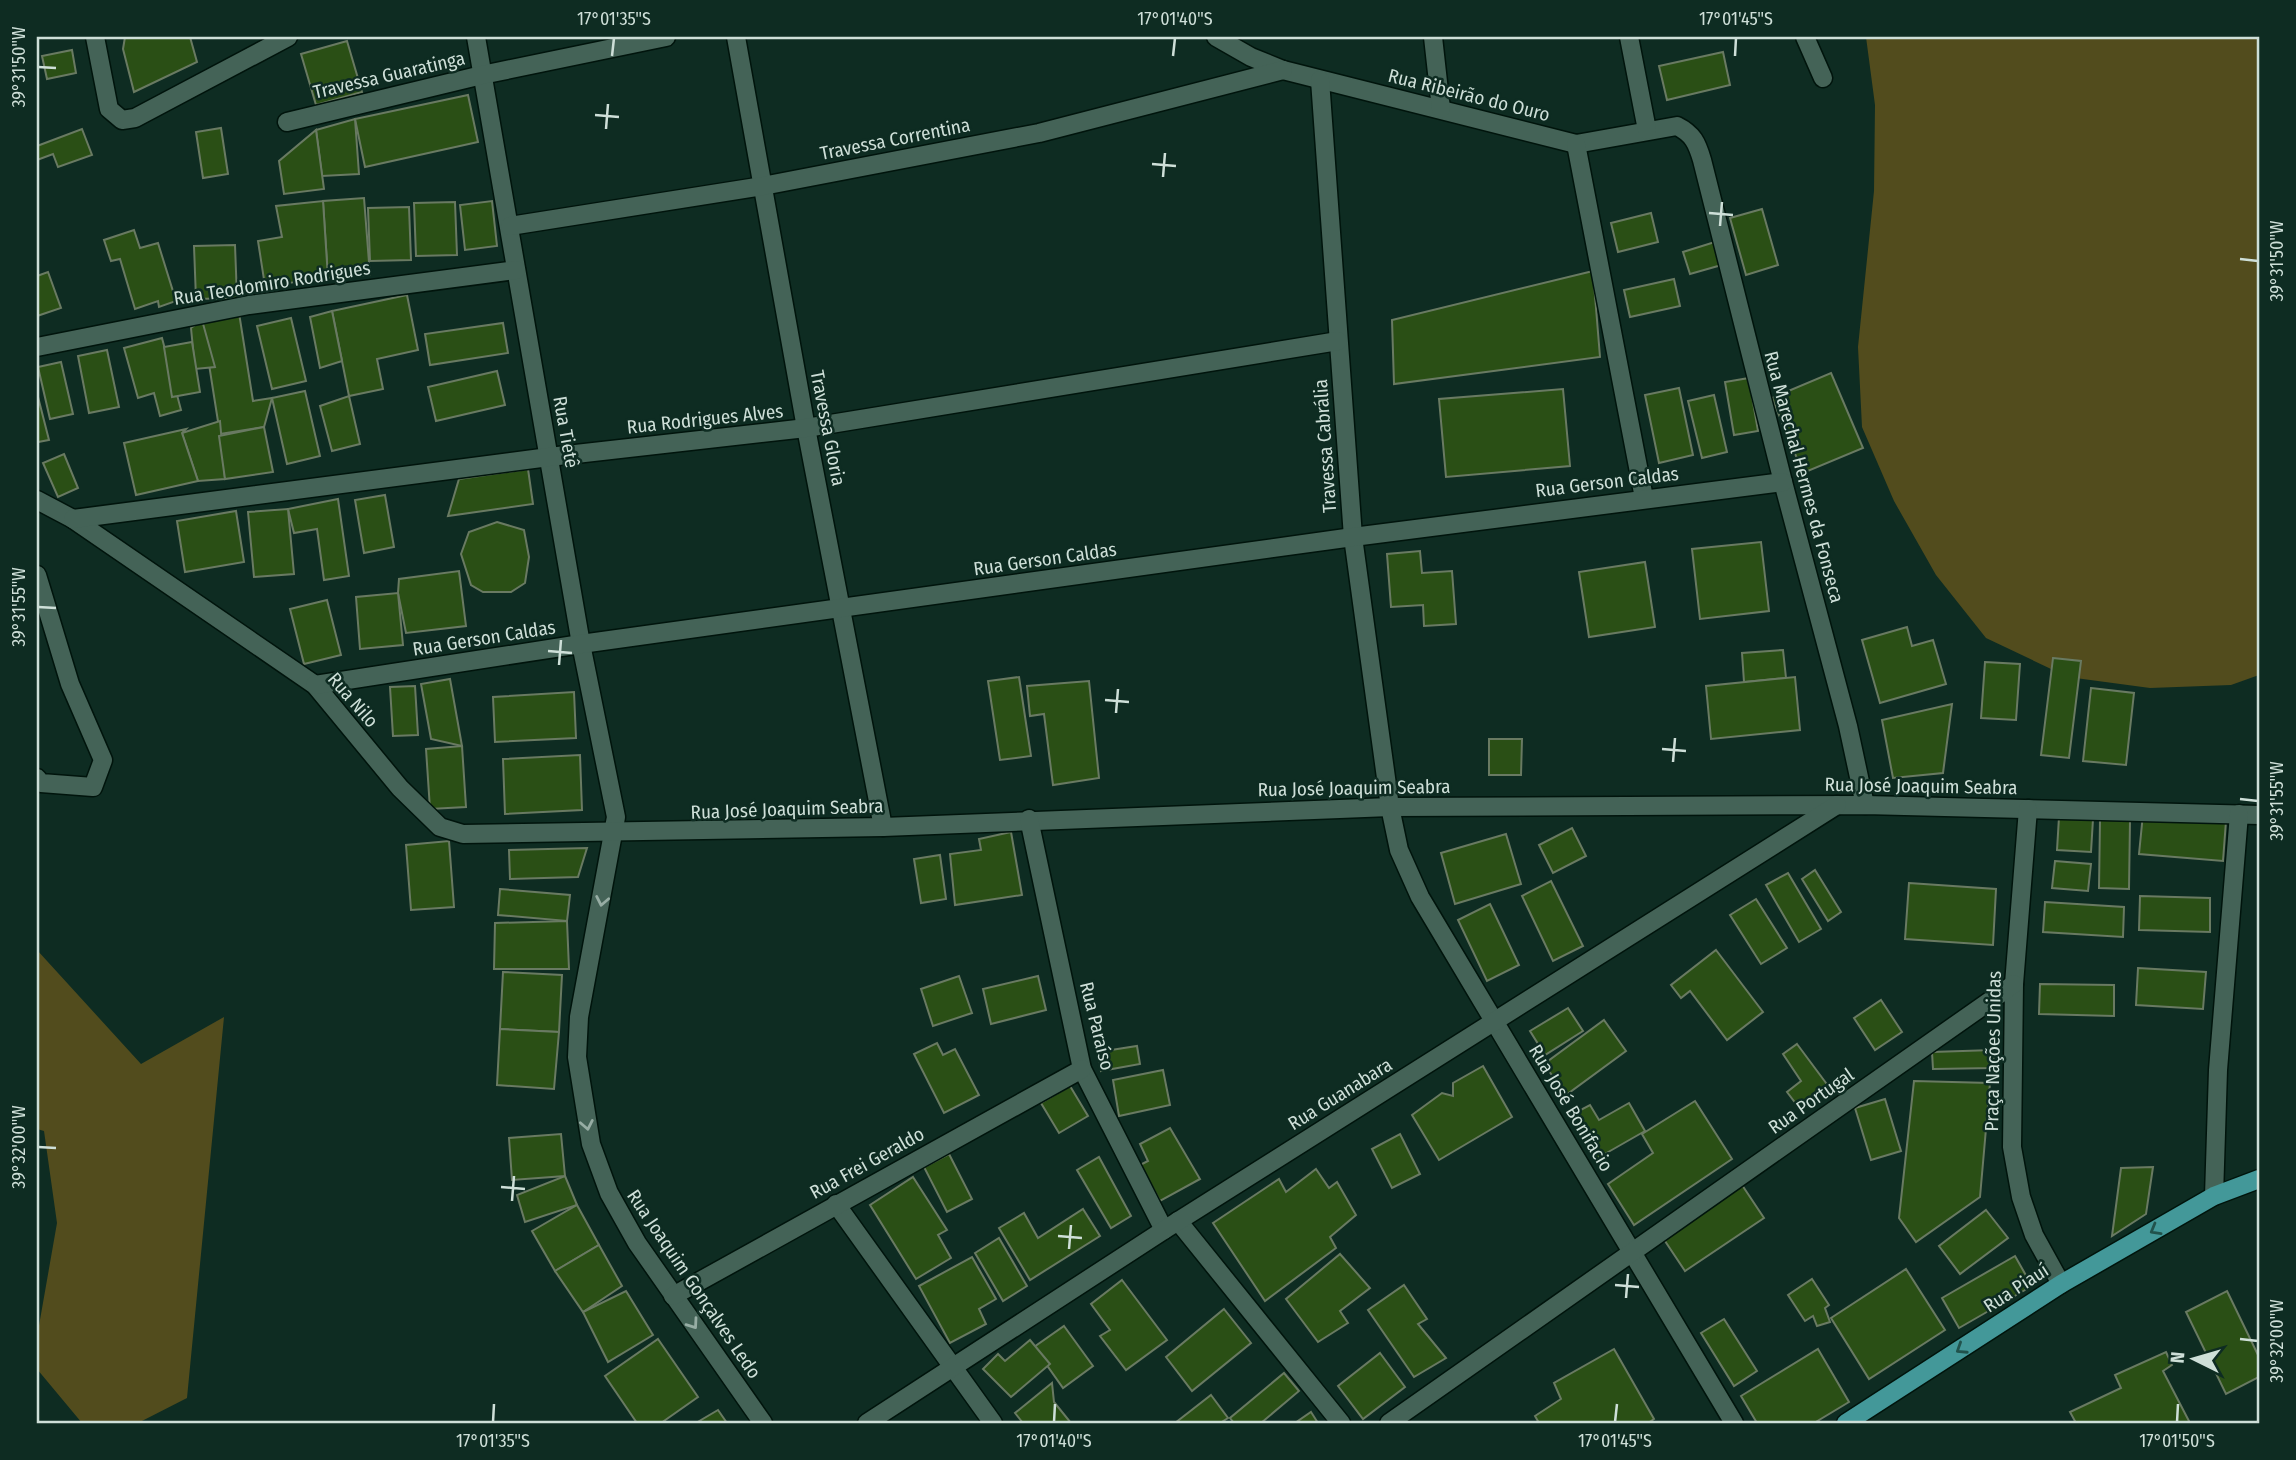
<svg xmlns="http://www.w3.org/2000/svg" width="2296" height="1460" font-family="'Fira Sans Condensed',sans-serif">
<rect width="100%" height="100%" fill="#0e2c22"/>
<!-- green -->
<g fill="#524c1d">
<path d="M 1866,37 L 2259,37 L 2259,675 L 2231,685 L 2150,688 L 2068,677 L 1986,638 L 1936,575 L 1894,501 L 1862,427 L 1858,347 L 1874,191 L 1875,105 Z"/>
<path d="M 37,950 L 141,1064 L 224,1017 L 187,1398 L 138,1423 L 82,1423 L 37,1369 L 37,1337 L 57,1223 L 44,1131 L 37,1129 Z"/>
</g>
<!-- building -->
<g fill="#2a4f15" stroke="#697a62" stroke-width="2">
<path d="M 125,37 L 190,37 L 197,62 L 134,92 L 123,49 Z"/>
<path d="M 347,41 L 362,92 L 316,105 L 301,54 Z"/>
<path d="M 72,50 L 76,73 L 47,79 L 42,56 Z"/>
<path d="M 1723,52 L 1730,85 L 1667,100 L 1659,66 Z"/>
<path d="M 468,95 L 478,142 L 365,167 L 355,119 Z"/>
<path d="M 355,119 L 359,174 L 322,176 L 316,130 Z"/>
<path d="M 221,128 L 228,174 L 203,178 L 196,132 Z"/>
<path d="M 82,129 L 92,155 L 58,167 L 53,154 L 37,160 L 37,146 Z"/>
<path d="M 316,130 L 324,189 L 284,194 L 279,161 Z"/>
<path d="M 364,198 L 370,275 L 328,278 L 323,201 Z"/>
<path d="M 323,201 L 328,278 L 265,286 L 258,241 L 282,237 L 276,206 Z"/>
<path d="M 492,201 L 497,246 L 465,250 L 460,205 Z"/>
<path d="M 455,202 L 457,255 L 416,256 L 414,203 Z"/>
<path d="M 409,207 L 411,260 L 370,261 L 368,208 Z"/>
<path d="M 1762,209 L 1778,265 L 1746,275 L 1730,218 Z"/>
<path d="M 1651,213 L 1658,242 L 1618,252 L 1611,223 Z"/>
<path d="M 134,230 L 140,248 L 158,243 L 176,301 L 159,307 L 158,301 L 135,309 L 120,259 L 111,261 L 104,240 Z"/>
<path d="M 1718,241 L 1725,264 L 1690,274 L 1683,252 Z"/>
<path d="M 235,245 L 237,298 L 196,299 L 194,246 Z"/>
<path d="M 1593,271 L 1600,357 L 1394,384 L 1392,320 Z"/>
<path d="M 48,272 L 61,308 L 37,316 L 37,276 Z"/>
<path d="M 1674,279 L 1680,306 L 1630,317 L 1624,290 Z"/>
<path d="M 407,295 L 418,350 L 377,359 L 383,389 L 349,396 L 332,311 Z"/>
<path d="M 332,311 L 342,361 L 320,368 L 310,317 Z"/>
<path d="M 239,313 L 253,401 L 272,398 L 264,427 L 220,434 L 202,320 Z"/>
<path d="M 291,318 L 306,381 L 272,389 L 257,326 Z"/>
<path d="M 202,320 L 215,367 L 195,369 L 191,328 Z"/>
<path d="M 503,323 L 508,353 L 430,365 L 425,334 Z"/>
<path d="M 162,338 L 181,410 L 160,416 L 154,393 L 138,398 L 124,348 Z"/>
<path d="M 192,342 L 200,392 L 172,397 L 164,347 Z"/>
<path d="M 107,350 L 119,407 L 89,413 L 78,356 Z"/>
<path d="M 61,362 L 73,414 L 50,419 L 38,367 Z"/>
<path d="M 497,371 L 505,405 L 436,421 L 428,387 Z"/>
<path d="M 1831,373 L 1863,448 L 1803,473 L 1772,398 Z"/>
<path d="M 1749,378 L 1758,431 L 1734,435 L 1725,382 Z"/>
<path d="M 1679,388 L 1693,455 L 1659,463 L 1645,395 Z"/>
<path d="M 1563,389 L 1570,466 L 1446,477 L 1439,399 Z"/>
<path d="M 305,391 L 320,456 L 287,464 L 272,398 Z"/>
<path d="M 37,393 L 49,440 L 38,442 L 37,439 Z"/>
<path d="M 1714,395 L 1727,452 L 1702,458 L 1688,401 Z"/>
<path d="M 349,396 L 360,444 L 332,451 L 320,406 Z"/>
<path d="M 220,421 L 225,479 L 198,481 L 182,433 Z"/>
<path d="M 264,427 L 273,472 L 225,479 L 219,436 Z"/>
<path d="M 186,429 L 182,433 L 198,481 L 136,495 L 124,443 Z"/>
<path d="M 64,454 L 78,488 L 58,497 L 43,463 Z"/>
<path d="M 528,469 L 533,504 L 448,516 L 459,479 Z"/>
<path d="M 385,495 L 394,547 L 364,553 L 355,500 Z"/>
<path d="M 338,499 L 349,576 L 324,580 L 317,529 L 294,533 L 288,509 Z"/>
<path d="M 288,509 L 294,574 L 254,577 L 248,512 Z"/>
<path d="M 236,511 L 244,562 L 185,572 L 177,521 Z"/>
<path d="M 497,522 L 524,530 L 529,557 L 525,583 L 511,592 L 483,592 L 471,585 L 461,554 L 469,532 Z"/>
<path d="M 1761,542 L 1769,611 L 1700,619 L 1692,549 Z"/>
<path d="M 1420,551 L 1422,573 L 1452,571 L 1456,624 L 1424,626 L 1423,605 L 1391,607 L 1387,554 Z"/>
<path d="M 1645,562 L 1655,627 L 1589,637 L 1579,572 Z"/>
<path d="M 459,571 L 466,626 L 406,633 L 398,593 L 399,579 Z"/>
<path d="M 398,593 L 403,645 L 360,649 L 356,597 Z"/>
<path d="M 327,600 L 341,655 L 304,664 L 290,609 Z"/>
<path d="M 1907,627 L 1912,646 L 1933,640 L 1946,684 L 1880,703 L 1862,640 Z"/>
<path d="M 1783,650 L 1786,678 L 1744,682 L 1742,653 Z"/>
<path d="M 2053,658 L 2081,661 L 2069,758 L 2041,755 Z"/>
<path d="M 1985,662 L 2020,664 L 2016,720 L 1981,718 Z"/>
<path d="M 1019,677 L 1031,756 L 1000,760 L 988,681 Z"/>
<path d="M 1795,677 L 1800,730 L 1711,739 L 1706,686 Z"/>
<path d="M 450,679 L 462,746 L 431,739 L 421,684 Z"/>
<path d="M 1089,681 L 1099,778 L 1053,785 L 1044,714 L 1030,716 L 1027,686 Z"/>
<path d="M 415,686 L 418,735 L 393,736 L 390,687 Z"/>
<path d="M 2091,688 L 2134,693 L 2126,765 L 2083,761 Z"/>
<path d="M 574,692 L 576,738 L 495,742 L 493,697 Z"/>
<path d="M 1952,704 L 1943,773 L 1893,778 L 1882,720 Z"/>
<path d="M 1489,739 L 1522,739 L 1521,775 L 1489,775 Z"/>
<path d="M 462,746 L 466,807 L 430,809 L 426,749 Z"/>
<path d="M 580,755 L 582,810 L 505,814 L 503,759 Z"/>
<path d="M 2143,814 L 2226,821 L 2223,861 L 2139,854 Z"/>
<path d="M 2059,817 L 2093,819 L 2091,852 L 2057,850 Z"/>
<path d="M 2100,820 L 2130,820 L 2129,889 L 2099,888 Z"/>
<path d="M 1572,828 L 1586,856 L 1553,873 L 1539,845 Z"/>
<path d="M 1011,832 L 1022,895 L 955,905 L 950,854 L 981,850 L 979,839 Z"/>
<path d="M 1506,834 L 1521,884 L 1455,904 L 1441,853 Z"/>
<path d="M 449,841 L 454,907 L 411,910 L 406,845 Z"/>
<path d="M 587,848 L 578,877 L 510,879 L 509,850 Z"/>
<path d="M 940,855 L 946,899 L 921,903 L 914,859 Z"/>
<path d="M 2055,861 L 2091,864 L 2088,891 L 2052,888 Z"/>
<path d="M 1815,870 L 1841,912 L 1828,921 L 1802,879 Z"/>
<path d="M 1788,873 L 1821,929 L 1799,942 L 1766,885 Z"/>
<path d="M 1551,881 L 1583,946 L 1553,961 L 1522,896 Z"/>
<path d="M 1909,883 L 1996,889 L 1993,945 L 1905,939 Z"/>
<path d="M 500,889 L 570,895 L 567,921 L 498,915 Z"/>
<path d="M 2140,896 L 2210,898 L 2210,932 L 2139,930 Z"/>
<path d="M 1756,899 L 1787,948 L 1761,964 L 1730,915 Z"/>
<path d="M 2045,902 L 2124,907 L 2123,937 L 2043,932 Z"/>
<path d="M 1490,904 L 1519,965 L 1487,981 L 1458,920 Z"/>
<path d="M 567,921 L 569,969 L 494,969 L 495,923 Z"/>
<path d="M 1716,950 L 1763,1012 L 1727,1040 L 1690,991 L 1681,998 L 1671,985 Z"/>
<path d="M 2138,968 L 2206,972 L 2203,1009 L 2136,1005 Z"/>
<path d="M 503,972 L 562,975 L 559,1032 L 500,1029 Z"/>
<path d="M 959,976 L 972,1013 L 933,1026 L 921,989 Z"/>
<path d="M 1038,976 L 1046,1010 L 991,1024 L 983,989 Z"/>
<path d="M 2040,984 L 2114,985 L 2114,1016 L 2039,1014 Z"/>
<path d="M 1881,1000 L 1902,1032 L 1875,1050 L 1854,1018 Z"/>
<path d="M 1568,1008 L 1583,1031 L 1545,1055 L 1530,1031 Z"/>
<path d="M 1604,1020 L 1626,1051 L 1566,1095 L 1544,1064 Z"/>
<path d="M 500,1029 L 559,1032 L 554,1089 L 497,1085 Z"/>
<path d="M 937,1043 L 943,1055 L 955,1049 L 979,1095 L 944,1113 L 914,1054 Z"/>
<path d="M 1797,1044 L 1829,1087 L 1800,1109 L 1787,1092 L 1801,1081 L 1783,1054 Z"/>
<path d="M 1137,1046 L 1140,1064 L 1101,1071 L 1098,1052 Z"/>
<path d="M 1993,1050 L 1994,1068 L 1933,1069 L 1932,1052 Z"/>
<path d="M 1483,1066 L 1512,1117 L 1439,1160 L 1412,1115 L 1442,1093 L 1453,1096 L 1453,1083 Z"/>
<path d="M 1163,1070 L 1170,1105 L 1119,1116 L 1113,1080 Z"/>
<path d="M 1914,1081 L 1990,1083 L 1980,1197 L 1916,1242 L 1899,1218 Z"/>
<path d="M 1070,1086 L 1088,1116 L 1059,1133 L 1041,1103 Z"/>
<path d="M 1885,1099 L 1901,1151 L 1871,1160 L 1855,1108 Z"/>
<path d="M 1695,1101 L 1732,1159 L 1634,1225 L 1608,1184 L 1653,1153 L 1642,1134 Z"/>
<path d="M 1629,1103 L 1645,1131 L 1596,1159 L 1571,1115 L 1590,1105 L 1599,1120 Z"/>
<path d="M 1170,1128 L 1200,1179 L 1160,1201 L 1140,1165 L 1148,1161 L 1140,1144 Z"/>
<path d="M 561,1134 L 565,1176 L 512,1180 L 509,1138 Z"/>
<path d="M 1400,1134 L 1420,1174 L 1392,1188 L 1372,1149 Z"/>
<path d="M 949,1154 L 972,1199 L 947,1212 L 924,1167 Z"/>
<path d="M 1099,1157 L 1131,1216 L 1111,1228 L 1077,1170 Z"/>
<path d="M 2153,1167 L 2146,1214 L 2112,1236 L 2121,1168 Z"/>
<path d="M 1316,1169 L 1329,1188 L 1337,1182 L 1356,1215 L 1330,1237 L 1336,1248 L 1265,1301 L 1213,1223 L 1279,1179 L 1286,1192 Z"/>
<path d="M 565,1176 L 577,1205 L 525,1222 L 517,1195 Z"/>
<path d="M 913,1177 L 947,1230 L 938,1235 L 951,1258 L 916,1279 L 870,1205 Z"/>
<path d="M 1742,1185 L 1764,1218 L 1685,1271 L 1663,1238 Z"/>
<path d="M 577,1205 L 599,1245 L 555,1271 L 532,1231 Z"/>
<path d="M 1083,1209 L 1100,1236 L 1030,1280 L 999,1228 L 1024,1213 L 1038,1238 Z"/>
<path d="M 1986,1210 L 2008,1238 L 1960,1274 L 1939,1246 Z"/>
<path d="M 999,1238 L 1027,1286 L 1003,1301 L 975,1253 Z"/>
<path d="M 599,1245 L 622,1286 L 583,1312 L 555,1271 Z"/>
<path d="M 1340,1254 L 1370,1288 L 1340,1311 L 1348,1323 L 1318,1342 L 1286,1299 Z"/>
<path d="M 2015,1256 L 2032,1286 L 1959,1328 L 1942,1298 Z"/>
<path d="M 972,1257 L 996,1299 L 979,1309 L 986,1324 L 950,1343 L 919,1286 Z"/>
<path d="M 1906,1269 L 1945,1330 L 1869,1379 L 1831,1318 Z"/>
<path d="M 1812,1279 L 1829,1305 L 1825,1308 L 1830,1322 L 1817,1326 L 1813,1316 L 1805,1321 L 1788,1295 Z"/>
<path d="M 1122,1280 L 1167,1340 L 1126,1370 L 1100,1336 L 1110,1330 L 1091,1304 Z"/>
<path d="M 1404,1285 L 1427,1319 L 1418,1324 L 1446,1358 L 1414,1377 L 1368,1310 Z"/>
<path d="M 626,1291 L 653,1335 L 608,1362 L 583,1312 Z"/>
<path d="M 2227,1291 L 2259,1357 L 2259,1377 L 2226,1394 L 2186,1312 Z"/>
<path d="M 1224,1309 L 1251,1343 L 1192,1391 L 1166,1357 Z"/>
<path d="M 1724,1319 L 1757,1371 L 1734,1386 L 1701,1333 Z"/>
<path d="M 1064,1326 L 1093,1366 L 1063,1388 L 1034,1347 Z"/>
<path d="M 658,1339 L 698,1397 L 661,1423 L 637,1423 L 605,1376 Z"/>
<path d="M 1030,1340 L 1050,1364 L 1011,1397 L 983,1369 L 998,1354 L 1005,1361 Z"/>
<path d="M 1614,1349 L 1654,1419 L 1648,1423 L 1539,1423 L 1535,1416 L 1561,1399 L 1554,1383 Z"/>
<path d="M 1818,1349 L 1849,1402 L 1814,1423 L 1757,1423 L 1741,1396 Z"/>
<path d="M 2166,1352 L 2172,1365 L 2163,1371 L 2190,1423 L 2076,1423 L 2070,1412 L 2121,1388 L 2115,1375 Z"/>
<path d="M 1380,1353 L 1405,1387 L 1363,1419 L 1338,1386 Z"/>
<path d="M 1284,1373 L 1299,1391 L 1261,1423 L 1234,1423 L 1230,1418 Z"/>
<path d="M 1052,1383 L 1054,1402 L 1071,1423 L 1023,1423 L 1015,1413 Z"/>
<path d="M 1211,1395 L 1228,1418 L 1220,1423 L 1175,1423 Z"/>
<path d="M 718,1410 L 727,1423 L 696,1423 Z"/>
<path d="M 1311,1412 L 1318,1423 L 1295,1423 Z"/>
</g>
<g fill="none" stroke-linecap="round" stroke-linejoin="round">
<defs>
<g id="minor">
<path d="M 95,37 L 109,109 L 122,120 L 135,118 L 288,37"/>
<path d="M 476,37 L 581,644 L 616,817 L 579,1017 L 577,1057 L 591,1144 L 609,1193 L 637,1243 L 763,1423"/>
<path d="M 736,37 L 806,428 L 883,827"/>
<path d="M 1216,37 L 1251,57 L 1283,70 L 1576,144 L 1677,126 C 1693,134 1697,143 1702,160 L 1783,482 L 1848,726 L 1865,805"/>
<path d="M 1433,37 L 1441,109"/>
<path d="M 1629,37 L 1647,130"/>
<path d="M 1805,37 L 1823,78"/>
<path d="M 1320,80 L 1353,537 L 1390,807 L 1399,850 L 1420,897 L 1734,1423"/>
<path d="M 287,122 L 482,75 L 666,37"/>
<path d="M 1576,144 L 1644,498"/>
<path d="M 510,226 L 763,186 L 1039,133 L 1283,70"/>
<path d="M 37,347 L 249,305 L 516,270"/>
<path d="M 37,500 L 73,519 L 315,685 L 400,788 L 440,827 L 463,834 L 883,827 L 1390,807 L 1865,805 L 2259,815"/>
<path d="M 73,519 L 549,457 L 806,428 L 1338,341"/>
<path d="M 37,575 L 70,684 L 103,760 L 93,787 L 41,783 L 37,778"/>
<path d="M 315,685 L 581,644 L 1353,537 L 1783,482"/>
<path d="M 2028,809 L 2014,984 L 2012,1147 L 2021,1197 L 2034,1235 L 2061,1284"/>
<path d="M 1029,819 L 1082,1069 L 1164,1230"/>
<path d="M 2214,1196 L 2218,1070 L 2239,814"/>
<path d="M 836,1204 L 993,1423"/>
<path d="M 1178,1221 L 1341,1423"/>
<path d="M 673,1296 L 1082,1069"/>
<path d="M 867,1423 L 1164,1230 L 1837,805"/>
<path d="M 1389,1423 L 2014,984"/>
</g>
<path id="major" d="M 1846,1423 L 2061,1284 L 2214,1196 L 2259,1179"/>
</defs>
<!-- minor casing -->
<use href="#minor" stroke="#00140c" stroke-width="21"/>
<!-- major casing -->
<use href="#major" stroke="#00140c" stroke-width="21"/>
<!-- minor -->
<use href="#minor" stroke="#446357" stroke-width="18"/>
<!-- major -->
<use href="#major" stroke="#439899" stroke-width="18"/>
</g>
<!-- one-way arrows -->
<defs><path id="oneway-chevron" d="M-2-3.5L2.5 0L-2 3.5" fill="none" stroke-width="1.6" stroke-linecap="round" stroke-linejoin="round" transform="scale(1.75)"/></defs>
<g stroke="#97ada4">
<use href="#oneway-chevron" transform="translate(602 901) rotate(101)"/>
<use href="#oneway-chevron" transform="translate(587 1125) rotate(79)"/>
<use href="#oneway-chevron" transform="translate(693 1324) rotate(55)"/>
</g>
<g stroke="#21524c">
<use href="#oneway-chevron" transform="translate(2155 1230) rotate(150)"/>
<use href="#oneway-chevron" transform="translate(1961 1349) rotate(147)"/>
</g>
<!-- ticks -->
<path fill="none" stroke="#cedfd8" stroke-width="2.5" d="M 612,56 L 614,38M 1173,56 L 1175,38M 1735,56 L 1736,38M 38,67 L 56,68M 595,115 L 619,117M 606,129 L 608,104M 1152,164 L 1176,166M 1163,177 L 1165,153M 1709,213 L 1733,215M 1720,226 L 1722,202M 2240,259 L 2258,261M 38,607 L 56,608M 548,651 L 572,653M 559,665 L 561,640M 1105,700 L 1129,702M 1116,713 L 1118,689M 1662,749 L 1686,751M 1673,762 L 1675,738M 2240,799 L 2258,801M 38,1147 L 56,1148M 501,1187 L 525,1189M 512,1201 L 514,1176M 1058,1236 L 1082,1238M 1069,1249 L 1071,1225M 1615,1285 L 1639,1287M 1626,1298 L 1628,1274M 2240,1339 L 2258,1341M 493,1422 L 494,1404M 1054,1422 L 1055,1404M 1615,1422 L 1617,1404M 2177,1422 L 2178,1404"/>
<g text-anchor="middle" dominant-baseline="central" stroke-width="5" stroke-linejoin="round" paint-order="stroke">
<!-- street labels -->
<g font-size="19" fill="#cedfd8" stroke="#0e2c22">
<text transform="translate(389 75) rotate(-13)">Travessa Guaratinga</text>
<text transform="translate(1469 95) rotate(14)">Rua Ribeirão do Ouro</text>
<text transform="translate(895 139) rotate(-11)">Travessa Correntina</text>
<text transform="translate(272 283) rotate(-9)">Rua Teodomiro Rodrigues</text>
<text transform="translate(705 419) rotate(-6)">Rua Rodrigues Alves</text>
<text transform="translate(828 428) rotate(79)">Travessa Gloria</text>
<text transform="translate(566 432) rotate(80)">Rua Tietê</text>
<text transform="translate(1325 446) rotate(-94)">Travessa Cabrália</text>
<text transform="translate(1804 477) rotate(75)">Rua Marechal Hermes da Fonseca</text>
<text transform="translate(1607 482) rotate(-7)">Rua Gerson Caldas</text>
<text transform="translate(1045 559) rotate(-8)">Rua Gerson Caldas</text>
<text transform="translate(484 638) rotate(-9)">Rua Gerson Caldas</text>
<text transform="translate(353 700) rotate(49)">Rua Nilo</text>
<text transform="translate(1921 786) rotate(1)">Rua José Joaquim Seabra</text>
<text transform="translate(1354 788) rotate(-1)">Rua José Joaquim Seabra</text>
<text transform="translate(787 809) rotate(-2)">Rua José Joaquim Seabra</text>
<text transform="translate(1097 1026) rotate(76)">Rua Paraíso</text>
<text transform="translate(1993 1051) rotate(-89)">Praça Nações Unidas</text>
<text transform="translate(1340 1094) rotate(-32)">Rua Guanabara</text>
<text transform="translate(1811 1101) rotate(-35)">Rua Portugal</text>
<text transform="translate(1571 1108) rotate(59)">Rua José Bonifacio</text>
<text transform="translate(867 1163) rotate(-29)">Rua Frei Geraldo</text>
<text transform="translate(694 1284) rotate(56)">Rua Joaquim Gonçalves Ledo</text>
<text transform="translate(2016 1288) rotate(-33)">Rua Piauí</text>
</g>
</g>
<!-- border -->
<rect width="2296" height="1460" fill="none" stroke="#0e2c22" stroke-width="77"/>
<!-- north arrow -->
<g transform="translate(2194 1359) rotate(275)" stroke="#0e2c22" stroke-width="5" paint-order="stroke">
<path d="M0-5L12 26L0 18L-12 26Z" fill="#cedfd8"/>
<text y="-10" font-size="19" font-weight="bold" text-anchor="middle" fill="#cedfd8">N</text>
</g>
<rect x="38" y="38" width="2220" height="1384" fill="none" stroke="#cedfd8" stroke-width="2.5"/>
<g font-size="18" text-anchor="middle" fill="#cedfd8">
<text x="614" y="25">17°01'35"S</text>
<text x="1175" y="25">17°01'40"S</text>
<text x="1736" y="25">17°01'45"S</text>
<text transform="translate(19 67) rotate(-90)" y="6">39°31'50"W</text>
<text transform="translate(2277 261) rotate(-90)" y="6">39°31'50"W</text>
<text transform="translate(19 607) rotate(-90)" y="6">39°31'55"W</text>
<text transform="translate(2277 801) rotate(-90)" y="6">39°31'55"W</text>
<text transform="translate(19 1147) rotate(-90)" y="6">39°32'00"W</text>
<text transform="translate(2277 1341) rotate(-90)" y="6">39°32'00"W</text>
<text x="493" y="1447">17°01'35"S</text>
<text x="1054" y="1447">17°01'40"S</text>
<text x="1615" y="1447">17°01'45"S</text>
<text x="2177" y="1447">17°01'50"S</text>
</g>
</svg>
